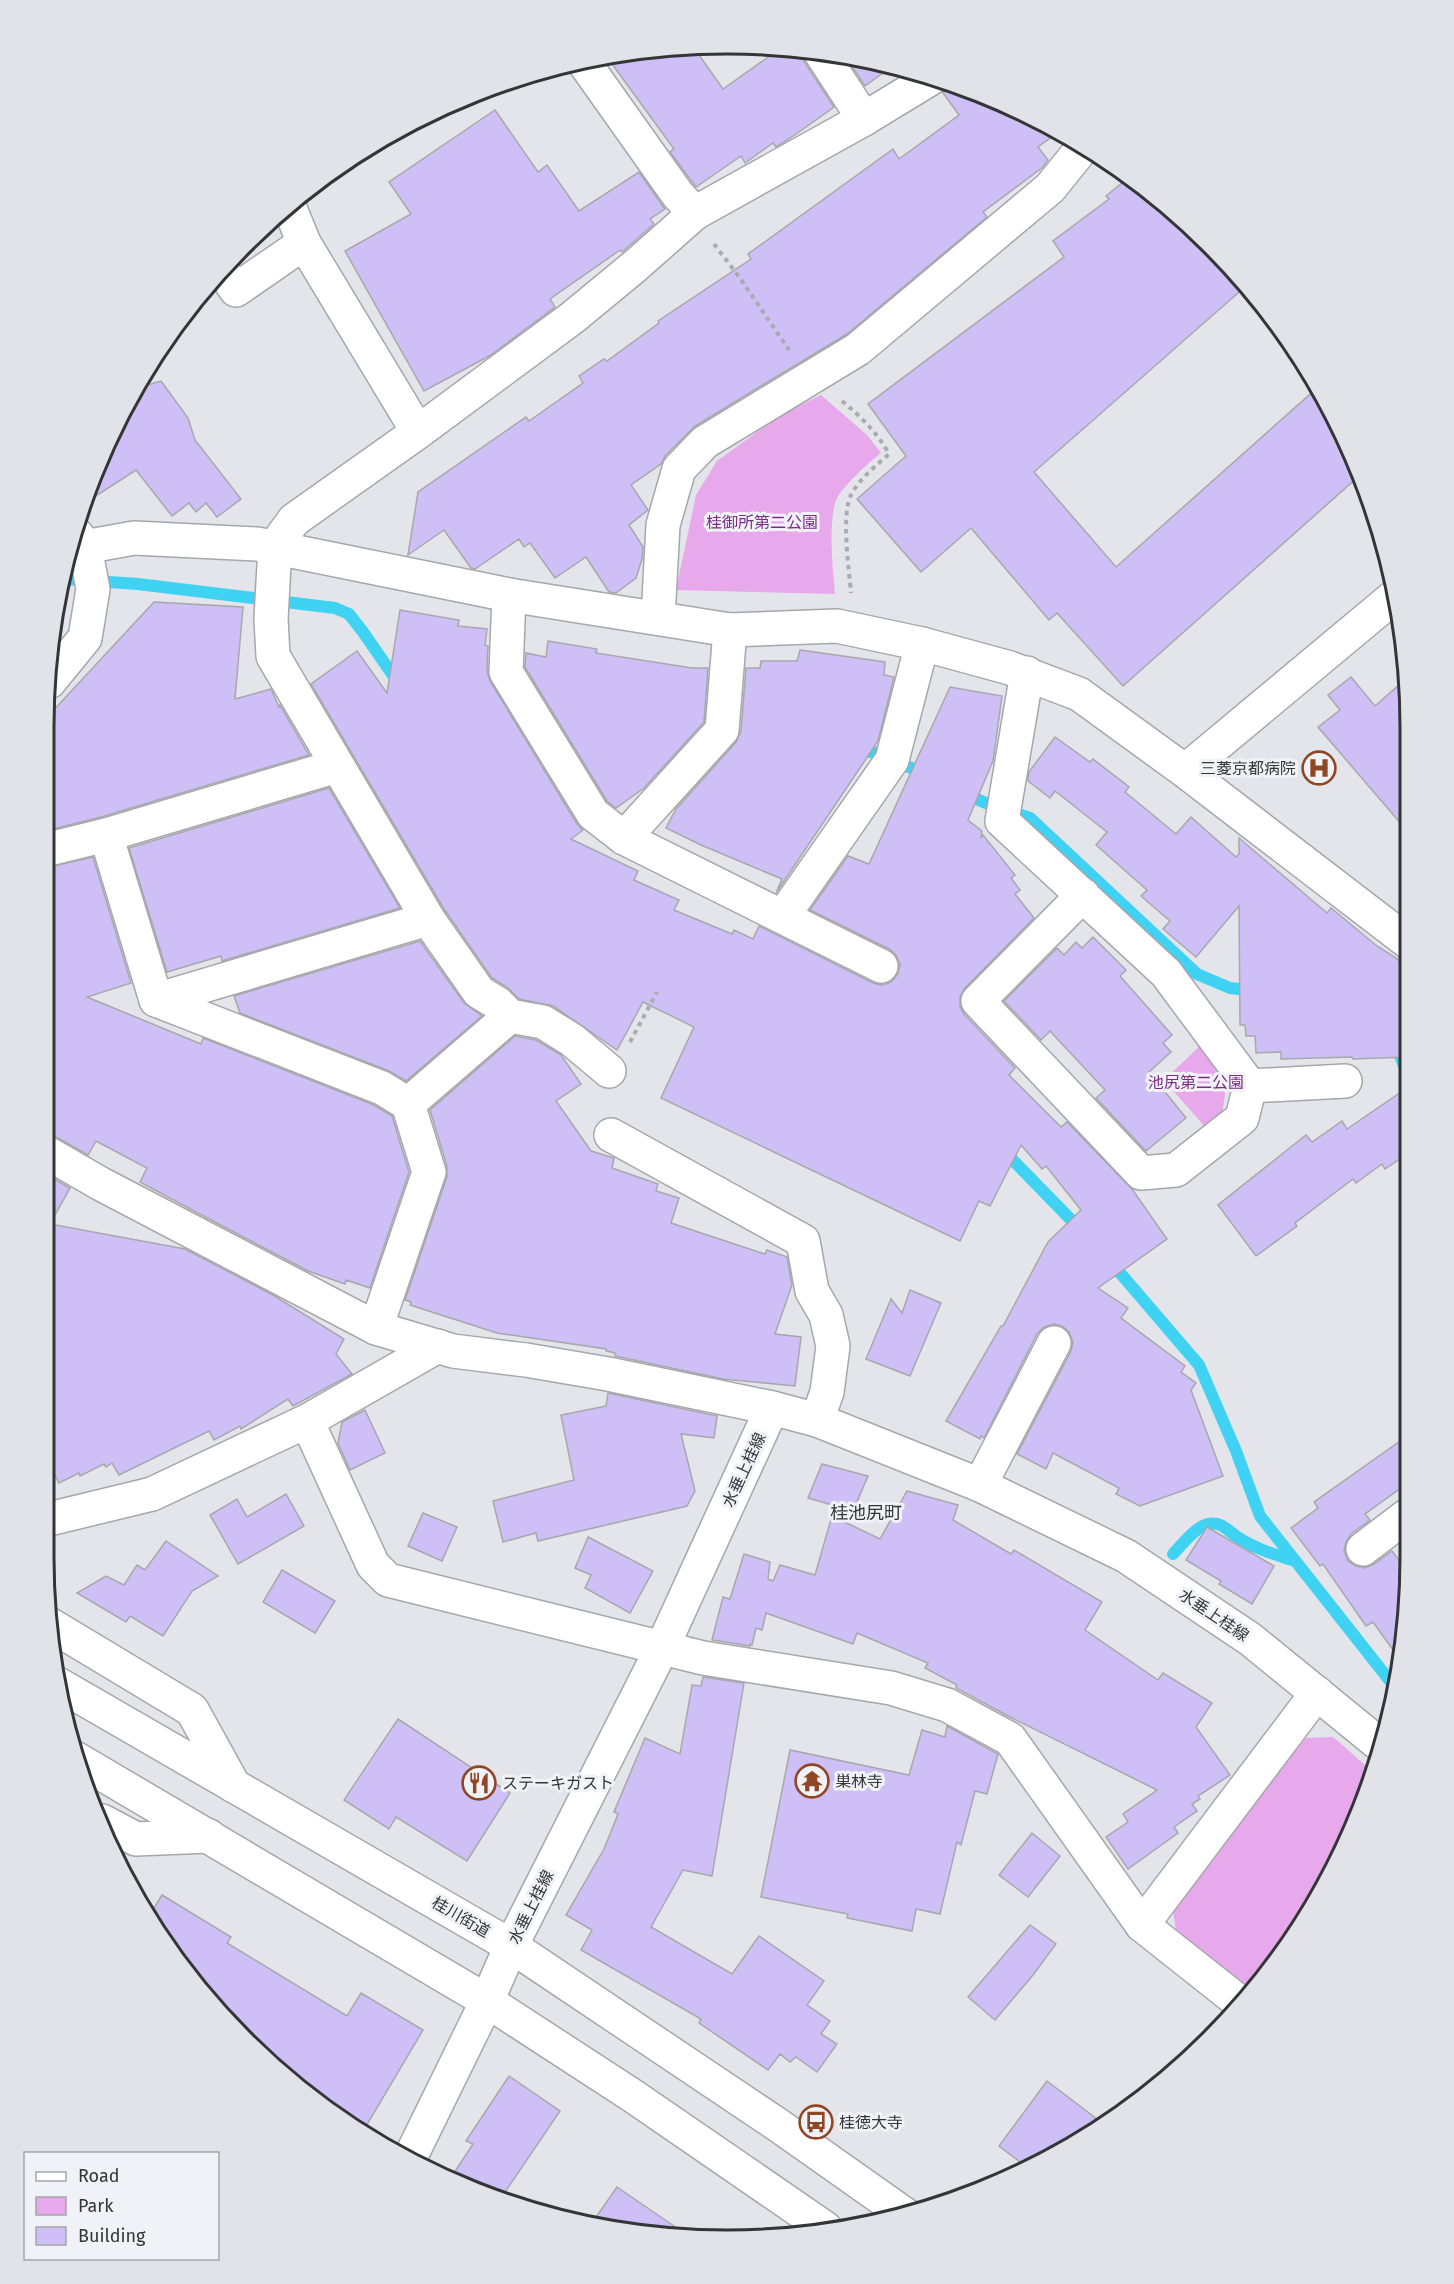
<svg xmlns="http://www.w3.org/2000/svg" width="1454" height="2284" font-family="'Fira Sans','Noto Sans JP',sans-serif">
<rect width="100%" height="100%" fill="#e3e5ea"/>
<!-- green -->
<g fill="#e7a9ec">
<path d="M 821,395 L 867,435 L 881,453 C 869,462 846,484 838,496 C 827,516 833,571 835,594 L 676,590 L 696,495 L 717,461 L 782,414 Z"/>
<path d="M 1201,1045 L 1226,1087 L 1222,1116 L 1205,1127 L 1164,1080 Z"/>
<path d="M 1333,1737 L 1371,1770 L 1358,1819 L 1295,1936 L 1253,1991 L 1176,1932 L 1172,1901 L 1306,1738 Z"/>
</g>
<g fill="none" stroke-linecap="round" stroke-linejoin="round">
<!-- stream -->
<g stroke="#3fd2f3" stroke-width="12">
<path d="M 65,579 L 138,584 L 335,608 L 349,614 L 363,632 L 399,684"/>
<path d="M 856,750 L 879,753 L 926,775"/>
<path d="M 963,793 L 988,804 L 1030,818 L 1197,974 L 1230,988 L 1255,991"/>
<path d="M 1395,1042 L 1407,1074"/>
<path d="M 1003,1150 L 1081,1230"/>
<path d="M 1109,1260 L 1199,1365 L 1236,1451 L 1260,1516 L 1394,1686"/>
<path d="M 1173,1554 C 1182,1545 1195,1527 1208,1524 C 1221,1521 1227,1530 1236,1536 C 1253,1548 1273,1554 1292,1560"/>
</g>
</g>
<!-- building -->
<g fill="#cebff6" stroke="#a8a7ac" stroke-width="1.5">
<path d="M 682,45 L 692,45 L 723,89 L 781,48 L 801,49 L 803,60 L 834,107 L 792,137 L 776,147 L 773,143 L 745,163 L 741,156 L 696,187 L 670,152 L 674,149 L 607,57 Z"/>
<path d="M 845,56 L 891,67 L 865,86 Z"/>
<path d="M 951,82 L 1060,131 L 1038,147 L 1048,160 L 1043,167 L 983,212 L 987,217 L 847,334 L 695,426 L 665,456 L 661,464 L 631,485 L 648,510 L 629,525 L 643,547 L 642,559 L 636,578 L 616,593 L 609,592 L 586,557 L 555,578 L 530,543 L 524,547 L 519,539 L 475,569 L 471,568 L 444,530 L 408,555 L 418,492 L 526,417 L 529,421 L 583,383 L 579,376 L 604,359 L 607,361 L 659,323 L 658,321 L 751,259 L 748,254 L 893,149 L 899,159 L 959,115 L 943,93 Z"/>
<path d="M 495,110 L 538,172 L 547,165 L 579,211 L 639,172 L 665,209 L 650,219 L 654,224 L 622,252 L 620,250 L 550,299 L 555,307 L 491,355 L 424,391 L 345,251 L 411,214 L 389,182 Z"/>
<path d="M 1128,178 L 1177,213 L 1246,286 L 1034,472 L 1116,567 L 1317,388 L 1340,425 L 1359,476 L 1123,686 L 1057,613 L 1049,620 L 971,528 L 921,572 L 857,499 L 906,456 L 868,404 L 1064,257 L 1053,241 L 1109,199 L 1106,196 Z"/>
<path d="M 161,381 L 188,418 L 195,440 L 241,499 L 217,517 L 206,503 L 196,512 L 189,503 L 172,516 L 136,470 L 85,503 L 96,465 L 133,389 Z"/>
<path d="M 154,602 L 243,607 L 235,699 L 271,689 L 279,707 L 280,705 L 309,755 L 101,817 L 49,830 L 49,715 Z"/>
<path d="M 400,610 L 459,620 L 458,626 L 487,629 L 485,645 L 488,646 L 487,671 L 490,681 L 577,824 L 583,830 L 571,839 L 638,871 L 634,880 L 679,900 L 674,910 L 732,934 L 734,930 L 753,939 L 759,926 L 873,983 L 882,985 L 891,982 L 898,974 L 900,964 L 896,955 L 889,949 L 810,910 L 848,856 L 869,864 L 950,687 L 1002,696 L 993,761 L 968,820 L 982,831 L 981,838 L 983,835 L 1015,875 L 1011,878 L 1020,890 L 1015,894 L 1034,918 L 965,988 L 960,997 L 960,1006 L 964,1014 L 1015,1068 L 1009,1075 L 1061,1127 L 1067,1122 L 1132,1189 L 1167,1239 L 1098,1288 L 1128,1308 L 1121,1318 L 1185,1366 L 1181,1372 L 1196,1383 L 1191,1390 L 1223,1476 L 1140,1506 L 1116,1494 L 1119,1488 L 1053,1453 L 1046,1469 L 1017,1454 L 1071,1351 L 1073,1342 L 1069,1332 L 1062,1326 L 1054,1324 L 1044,1327 L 1037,1334 L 984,1438 L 981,1436 L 980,1439 L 946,1421 L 1001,1326 L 1003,1326 L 1048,1242 L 1081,1210 L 1046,1166 L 1042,1169 L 1021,1145 L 990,1206 L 979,1201 L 960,1241 L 661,1098 L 694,1027 L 643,1002 L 617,1050 L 553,1006 L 519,999 L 507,987 L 492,978 L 444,909 L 311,684 L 357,651 L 387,693 Z"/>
<path d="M 548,641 L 597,649 L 596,653 L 692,668 L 708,668 L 704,722 L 644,788 L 616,808 L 607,801 L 525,667 L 526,653 L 546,657 Z"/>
<path d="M 800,650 L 885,662 L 884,675 L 894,677 L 878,741 L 776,893 L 782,879 L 701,845 L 666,828 L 676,809 L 736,742 L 741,731 L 746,668 L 760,668 L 761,661 L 797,661 Z"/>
<path d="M 1351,677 L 1375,706 L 1408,677 L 1408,832 L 1318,727 L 1340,710 L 1328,695 Z"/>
<path d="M 1055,737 L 1090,762 L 1093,759 L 1129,787 L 1125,792 L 1176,834 L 1191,817 L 1236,857 L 1239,854 L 1239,838 L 1327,913 L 1331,908 L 1377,946 L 1408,966 L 1407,1057 L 1353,1059 L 1352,1057 L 1281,1059 L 1281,1052 L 1256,1053 L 1255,1036 L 1246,1036 L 1245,1025 L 1240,1025 L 1239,906 L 1196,957 L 1163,929 L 1170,921 L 1141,896 L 1147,890 L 1096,845 L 1107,832 L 1055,791 L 1050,798 L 1028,781 L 1029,772 Z"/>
<path d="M 329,788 L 400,908 L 222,961 L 221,956 L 167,972 L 129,848 Z"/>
<path d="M 93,857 L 131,983 L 87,997 L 201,1044 L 203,1038 L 374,1105 L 392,1116 L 409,1172 L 370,1288 L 346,1280 L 345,1284 L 308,1271 L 194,1211 L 140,1182 L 147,1168 L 96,1141 L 88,1155 L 58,1138 L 49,1135 L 49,867 Z"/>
<path d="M 1093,937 L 1126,970 L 1120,976 L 1172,1035 L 1163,1043 L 1171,1052 L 1149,1072 L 1186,1118 L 1146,1151 L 1096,1098 L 1105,1090 L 1050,1031 L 1041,1040 L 1004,1001 L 1057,948 L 1064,955 L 1076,942 L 1082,948 Z"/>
<path d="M 420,941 L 464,1003 L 482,1016 L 406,1081 L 389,1071 L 240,1013 L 234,996 Z"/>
<path d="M 515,1036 L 536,1040 L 561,1055 L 581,1084 L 556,1101 L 591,1151 L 614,1158 L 612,1168 L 658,1184 L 656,1191 L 679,1198 L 671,1223 L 765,1254 L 767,1250 L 787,1257 L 792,1285 L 775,1334 L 801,1337 L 795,1386 L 723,1379 L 615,1356 L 615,1353 L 606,1351 L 606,1349 L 497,1333 L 410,1305 L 411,1302 L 405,1300 L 447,1177 L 447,1166 L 430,1110 Z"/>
<path d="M 1407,1088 L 1407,1154 L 1385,1169 L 1382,1164 L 1356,1183 L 1353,1179 L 1295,1223 L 1297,1226 L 1256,1256 L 1218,1205 L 1306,1135 L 1312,1142 L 1342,1121 L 1347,1129 Z"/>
<path d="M 49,1176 L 70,1188 L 50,1224 L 185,1249 L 273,1295 L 344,1339 L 336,1354 L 352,1374 L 293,1406 L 288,1399 L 241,1429 L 240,1426 L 214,1440 L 209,1431 L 119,1475 L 112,1463 L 106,1467 L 104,1464 L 80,1476 L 79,1473 L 59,1483 L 49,1464 Z"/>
<path d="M 910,1290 L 941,1303 L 910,1376 L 866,1359 L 891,1299 L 902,1313 Z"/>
<path d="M 608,1393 L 717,1416 L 714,1438 L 681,1434 L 695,1491 L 687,1506 L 538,1541 L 536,1533 L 503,1542 L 493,1501 L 574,1480 L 561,1415 L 606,1406 Z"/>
<path d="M 365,1410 L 385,1453 L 350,1470 L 338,1443 L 342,1422 Z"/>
<path d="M 1406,1437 L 1405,1485 L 1365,1514 L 1370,1520 L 1351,1534 L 1346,1542 L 1344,1551 L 1348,1561 L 1356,1566 L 1365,1568 L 1374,1564 L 1392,1551 L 1405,1568 L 1405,1646 L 1401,1661 L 1373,1622 L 1366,1626 L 1323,1564 L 1320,1566 L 1291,1528 L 1318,1508 L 1314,1502 Z"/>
<path d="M 822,1464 L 868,1476 L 853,1511 L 808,1498 Z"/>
<path d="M 907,1491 L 958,1505 L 953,1520 L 1011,1554 L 1014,1550 L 1102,1602 L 1085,1630 L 1158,1680 L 1163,1673 L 1212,1703 L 1196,1727 L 1230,1775 L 1198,1796 L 1200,1799 L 1192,1804 L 1197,1811 L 1174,1827 L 1178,1833 L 1128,1869 L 1106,1837 L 1128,1822 L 1123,1814 L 1157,1790 L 1008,1716 L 956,1688 L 957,1685 L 925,1668 L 928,1663 L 857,1633 L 853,1644 L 766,1613 L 762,1630 L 756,1628 L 752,1645 L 750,1644 L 750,1646 L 712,1640 L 723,1597 L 730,1599 L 744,1554 L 770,1562 L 768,1579 L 773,1581 L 780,1565 L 815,1575 L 832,1516 L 880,1539 Z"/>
<path d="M 286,1494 L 304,1526 L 238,1564 L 210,1515 L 237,1499 L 247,1517 Z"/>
<path d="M 423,1513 L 457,1527 L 442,1561 L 408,1546 Z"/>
<path d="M 1207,1527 L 1274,1566 L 1252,1604 L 1219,1584 L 1221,1581 L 1186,1560 Z"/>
<path d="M 588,1537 L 653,1571 L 630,1613 L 585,1588 L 591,1575 L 575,1568 Z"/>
<path d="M 166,1541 L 218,1576 L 192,1591 L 163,1636 L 130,1616 L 126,1622 L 77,1593 L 106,1576 L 124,1585 L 137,1565 L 145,1570 Z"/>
<path d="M 282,1570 L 335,1601 L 315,1633 L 263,1602 Z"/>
<path d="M 703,1677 L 744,1683 L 712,1876 L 683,1870 L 651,1927 L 732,1974 L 759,1936 L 824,1981 L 807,2005 L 830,2021 L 821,2034 L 837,2044 L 817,2072 L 796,2057 L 790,2062 L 780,2054 L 768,2070 L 699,2023 L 701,2019 L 581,1950 L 592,1930 L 566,1915 L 604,1849 L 618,1814 L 614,1812 L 645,1738 L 680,1754 L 692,1685 L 701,1686 Z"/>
<path d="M 398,1719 L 510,1793 L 467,1861 L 396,1817 L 389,1829 L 344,1800 Z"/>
<path d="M 947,1726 L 998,1754 L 987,1794 L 975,1791 L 961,1845 L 957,1842 L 940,1914 L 916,1909 L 912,1931 L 847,1918 L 848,1914 L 761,1897 L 790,1750 L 909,1775 L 922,1730 L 945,1737 Z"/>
<path d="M 1032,1833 L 1060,1856 L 1028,1897 L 999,1875 Z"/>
<path d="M 162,1895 L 231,1937 L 227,1943 L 347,2016 L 361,1993 L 423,2030 L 365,2128 L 298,2088 L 243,2040 L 159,1937 L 149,1916 Z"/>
<path d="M 1030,1925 L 1056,1944 L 1033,1975 L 995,2020 L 968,1997 Z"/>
<path d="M 509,2076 L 560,2111 L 499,2201 L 450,2179 L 473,2144 L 466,2141 Z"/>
<path d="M 1047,2081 L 1106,2126 L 1028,2168 L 999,2146 Z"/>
<path d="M 617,2187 L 690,2237 L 590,2226 Z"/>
</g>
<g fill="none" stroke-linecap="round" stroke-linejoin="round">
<defs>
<g id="minor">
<path d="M 819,50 L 864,119"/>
<path d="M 583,61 L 678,195 L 695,213"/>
<path d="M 289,206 L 304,243 L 418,432"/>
<path d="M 221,269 L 236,290 L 304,243"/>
<path d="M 73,549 L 134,538 L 257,544 L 509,595 L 730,630 L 837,626 L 922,644 L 1010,668 L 1079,694 L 1185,771 L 1408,942"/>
<path d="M 509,595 L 506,672 L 593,814 L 624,838 L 881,966"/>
<path d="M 658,618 L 663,525 L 679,469 L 705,442 L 858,349 L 1050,188 L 1084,146"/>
<path d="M 1027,673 L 1002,821 L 1166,973 L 1250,1086 L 1242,1118 L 1176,1170 L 1141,1173 L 978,1001 L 1083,895"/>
<path d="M 49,682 L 85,638 L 93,589 L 85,547 L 77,535"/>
<path d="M 1185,771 L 1395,596"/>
<path d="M 106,835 L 156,1000 L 382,1088 L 408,1104 L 429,1172 L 376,1328"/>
<path d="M 624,838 L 722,730 L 730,630"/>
<path d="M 49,849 L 106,835 L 337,766"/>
<path d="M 783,916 L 892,760 L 922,644"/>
<path d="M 156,1000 L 428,919"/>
<path d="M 609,1071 L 572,1040 L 543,1022 L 510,1016 L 497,1003 L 479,992 L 428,919 L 273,656 L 271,619 L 275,546 L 294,520 L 418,432 L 572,318 L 635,266 L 695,213 L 864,119 L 933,77"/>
<path d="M 1250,1086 L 1345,1081"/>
<path d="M 408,1104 L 510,1016"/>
<path d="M 611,1135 L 803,1241 L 812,1291 L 826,1315 L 833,1346 L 827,1392 L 817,1420"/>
<path d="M 49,1154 L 101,1184 L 376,1328 L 453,1351 L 526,1360 L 608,1374 L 772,1408"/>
<path d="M 307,1421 L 373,1565 L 388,1580 L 703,1658 L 891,1688 L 947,1705 L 1010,1739 L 1142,1925 L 1243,2005"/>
<path d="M 980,1485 L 1054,1343"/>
<path d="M 49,1519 L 152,1494 L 307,1421 L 438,1346"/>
<path d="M 1363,1549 L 1405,1517"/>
<path d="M 49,1624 L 192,1710 L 234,1786"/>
<path d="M 58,1684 L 511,1946 L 778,2125 L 907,2216"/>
<path d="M 75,1758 L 487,2001 L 633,2096 L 825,2228"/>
<path d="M 102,1821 L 136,1839 L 209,1836"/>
<path d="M 1142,1925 L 1317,1693"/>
</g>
<path id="major" d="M 409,2160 L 487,2001 L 511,1946 L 662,1648 L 772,1408 L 817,1420 L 980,1485 L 1126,1556 L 1250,1639 L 1379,1744"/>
</defs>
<!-- minor casing -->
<use href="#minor" stroke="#a6a7ac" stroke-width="36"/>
<!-- major casing -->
<use href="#major" stroke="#a6a7ac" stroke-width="36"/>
<!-- path -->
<g stroke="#a9abaf" stroke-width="4" stroke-dasharray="4.5 4.5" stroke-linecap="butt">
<path d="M 714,244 L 740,278 L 789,350"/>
<path d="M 842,401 C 861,417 877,432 889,454 C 875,467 860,478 851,495 C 841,515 849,569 851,593"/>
<path d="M 630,1042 L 657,992"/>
</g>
<!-- minor -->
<use href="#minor" stroke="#fff" stroke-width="33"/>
<!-- major -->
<use href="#major" stroke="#fff" stroke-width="33"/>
</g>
<!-- icons -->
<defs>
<symbol id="hospital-ring" viewBox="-11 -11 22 22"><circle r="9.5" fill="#f0f2f7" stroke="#8e4625" stroke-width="1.5"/><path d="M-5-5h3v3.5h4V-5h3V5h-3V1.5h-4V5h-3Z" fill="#8e4625"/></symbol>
<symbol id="temple-ring" viewBox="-11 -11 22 22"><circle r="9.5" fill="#f0f2f7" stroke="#8e4625" stroke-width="1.5"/><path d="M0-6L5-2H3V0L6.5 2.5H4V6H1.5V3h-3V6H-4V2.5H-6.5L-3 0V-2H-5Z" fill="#8e4625"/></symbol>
<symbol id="restaurant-ring" viewBox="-11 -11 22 22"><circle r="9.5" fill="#f0f2f7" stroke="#8e4625" stroke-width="1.5"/><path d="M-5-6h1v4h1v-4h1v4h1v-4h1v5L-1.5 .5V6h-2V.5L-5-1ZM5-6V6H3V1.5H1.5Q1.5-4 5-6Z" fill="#8e4625"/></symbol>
<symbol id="bus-ring" viewBox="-11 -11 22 22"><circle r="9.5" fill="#f0f2f7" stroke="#8e4625" stroke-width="1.5"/><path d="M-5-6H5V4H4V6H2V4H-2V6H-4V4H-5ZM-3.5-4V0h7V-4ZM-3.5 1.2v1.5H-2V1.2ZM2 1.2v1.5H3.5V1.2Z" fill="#8e4625"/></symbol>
</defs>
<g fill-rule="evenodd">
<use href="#hospital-ring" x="1300" y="749" width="38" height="38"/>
<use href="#temple-ring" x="793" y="1762" width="38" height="38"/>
<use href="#restaurant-ring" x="460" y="1764" width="38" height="38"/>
<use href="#bus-ring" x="797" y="2103" width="38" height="38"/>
</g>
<g text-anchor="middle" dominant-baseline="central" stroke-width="6" stroke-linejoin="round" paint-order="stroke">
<!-- park labels -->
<g font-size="16" fill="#7c2c85" stroke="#f0f2f7">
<text x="762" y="522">桂御所第二公園</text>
<text x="1196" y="1082">池尻第二公園</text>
</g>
<!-- poi labels -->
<g font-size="16" fill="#343537" stroke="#f0f2f7" text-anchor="start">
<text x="1296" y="768" text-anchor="end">三菱京都病院</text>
<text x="835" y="1781">巣林寺</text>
<text x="502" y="1783">ステーキガスト</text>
<text x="839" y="2122">桂徳大寺</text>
</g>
<!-- street labels -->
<g font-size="16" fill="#343537" stroke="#f0f2f7">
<text transform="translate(744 1470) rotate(-65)">水垂上桂線</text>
<text transform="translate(1214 1615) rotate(34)">水垂上桂線</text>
<text transform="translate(531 1907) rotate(-63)">水垂上桂線</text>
<text transform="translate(461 1917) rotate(30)">桂川街道</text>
</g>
<!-- neighbourhood labels -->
<g font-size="18" fill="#343537" stroke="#f0f2f7">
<text x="866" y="1513">桂池尻町</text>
</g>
</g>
<!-- crop -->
<path d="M0 0H1454V2284H0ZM727 54H727A673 673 0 0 1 1400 727V1557A673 673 0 0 1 727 2230H727A673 673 0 0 1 54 1557V727A673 673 0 0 1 727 54Z" fill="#e1e3e8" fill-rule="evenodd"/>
<path fill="none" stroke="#343537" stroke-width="3" d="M727 54H727A673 673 0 0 1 1400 727V1557A673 673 0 0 1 727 2230H727A673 673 0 0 1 54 1557V727A673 673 0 0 1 727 54Z"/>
<!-- legend -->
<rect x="24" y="2152" width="195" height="108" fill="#f0f2f7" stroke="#a5a6aa" stroke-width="1.5"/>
<rect x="36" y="2172" width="30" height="9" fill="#ffffff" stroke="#a5a6aa" stroke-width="1.5"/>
<text x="78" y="2182" font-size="18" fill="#343537">Road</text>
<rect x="36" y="2197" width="30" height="18" fill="#e7a9ec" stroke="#a5a6aa" stroke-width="1.5"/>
<text x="78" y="2212" font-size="18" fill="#343537">Park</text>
<rect x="36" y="2227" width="30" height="18" fill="#cebff6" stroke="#a5a6aa" stroke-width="1.5"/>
<text x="78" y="2242" font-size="18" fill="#343537">Building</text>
</svg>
